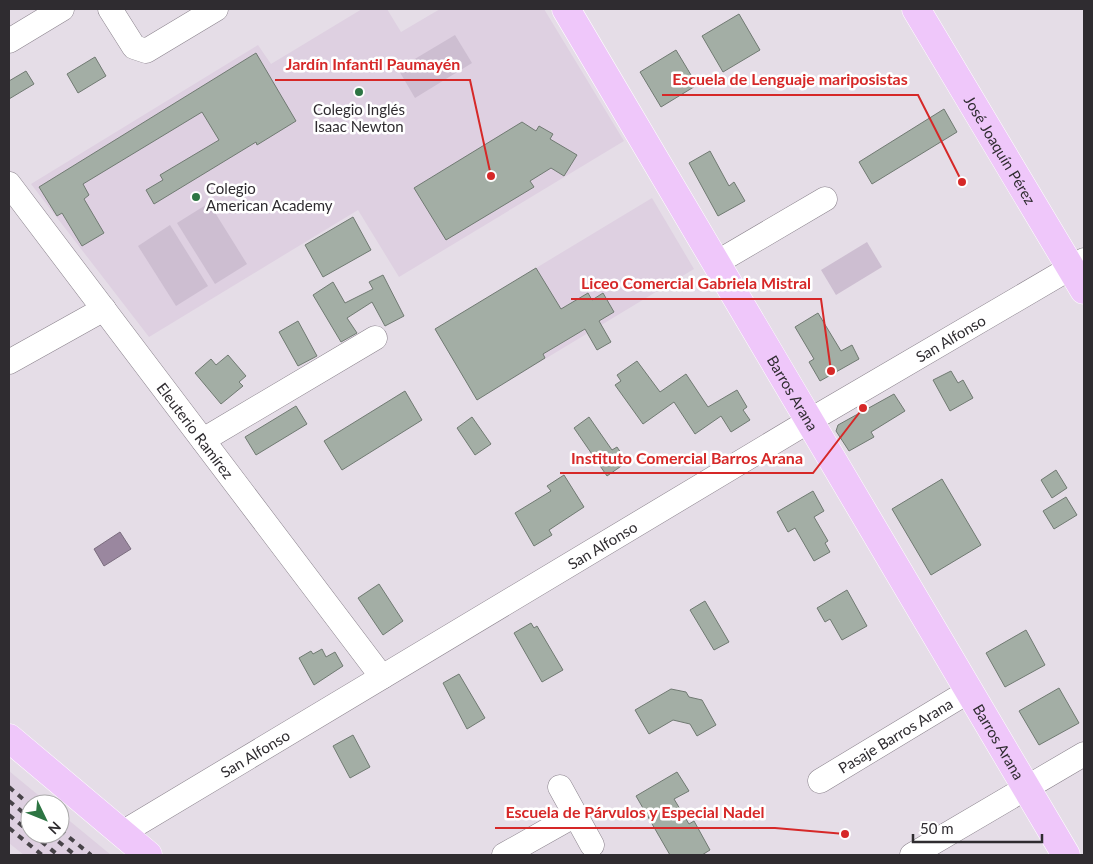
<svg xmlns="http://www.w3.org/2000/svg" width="1093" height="864" font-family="Lato,sans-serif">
<rect width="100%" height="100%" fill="#e5dde7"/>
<!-- built -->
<g fill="#ded0e1">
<path d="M 362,9 L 387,9 L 401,32 L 440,9 L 544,9 L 624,141 L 399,277 L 358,210 L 149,337 L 31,184 L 258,45 L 271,64 Z"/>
<path d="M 652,198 L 694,269 L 477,400 L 435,329 Z"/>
<path d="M 9,771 L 49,804 L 30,804 L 30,834 L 60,834 L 60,813 L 111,855 L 24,855 L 9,843 Z"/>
</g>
<!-- green -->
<g fill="#cdbed1">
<path d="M 455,35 L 472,63 L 415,98 L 398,69 Z"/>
<path d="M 209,203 L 247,264 L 215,284 L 177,223 Z"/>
<path d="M 170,225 L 208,286 L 176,306 L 138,246 Z"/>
<path d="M 867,242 L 882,267 L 836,295 L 821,270 Z"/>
</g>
<!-- water -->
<path fill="#9a879f" stroke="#7a6c7e" d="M 120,532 L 131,549 L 104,566 L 94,549 Z"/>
<!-- building -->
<g fill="#a3aea5" stroke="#707a72">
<path d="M 739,14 L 760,50 L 723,72 L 702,36 Z"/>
<path d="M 676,50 L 697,85 L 661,107 L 640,72 Z"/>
<path d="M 256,53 L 296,121 L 257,145 L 256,142 L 154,204 L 146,190 L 163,180 L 160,175 L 219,140 L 202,112 L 83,184 L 89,195 L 84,199 L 104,233 L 82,246 L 62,213 L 57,216 L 39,187 Z"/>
<path d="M 95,57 L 106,76 L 78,93 L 67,74 Z"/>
<path d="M 26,71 L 34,84 L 9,99 L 9,81 Z"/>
<path d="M 944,109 L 957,132 L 872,184 L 859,162 Z"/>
<path d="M 522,122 L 536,131 L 539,126 L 553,134 L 550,139 L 577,155 L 564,176 L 551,168 L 530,181 L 534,187 L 446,240 L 414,188 Z"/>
<path d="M 710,151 L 729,186 L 734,182 L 745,201 L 718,216 L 689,163 Z"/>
<path d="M 353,217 L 371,250 L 323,277 L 305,245 Z"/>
<path d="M 536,268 L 561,309 L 588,293 L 592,300 L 603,293 L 614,312 L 599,321 L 611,342 L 597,350 L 585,329 L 543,354 L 545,358 L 477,400 L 435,329 Z"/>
<path d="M 383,275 L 404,316 L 385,326 L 372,302 L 347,318 L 357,333 L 341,342 L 313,295 L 333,282 L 345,303 L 373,289 L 369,282 Z"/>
<path d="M 818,313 L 841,351 L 852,345 L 859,359 L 820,381 L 809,362 L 814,359 L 795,327 Z"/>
<path d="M 298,321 L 317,356 L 298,366 L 279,332 Z"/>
<path d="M 228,355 L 246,376 L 239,382 L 243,386 L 221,404 L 195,373 L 211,359 L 216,365 Z"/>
<path d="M 637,361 L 660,392 L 686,374 L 708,407 L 737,390 L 747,407 L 743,410 L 750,420 L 731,432 L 721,416 L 695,434 L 674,402 L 643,424 L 615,385 L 621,381 L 617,375 Z"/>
<path d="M 951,371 L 958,383 L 963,380 L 973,398 L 950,411 L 933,380 Z"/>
<path d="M 405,391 L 422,420 L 342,470 L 324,441 Z"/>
<path d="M 894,394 L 905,411 L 871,432 L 874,437 L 849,451 L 836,431 L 838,425 Z"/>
<path d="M 296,406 L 307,424 L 256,455 L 245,437 Z"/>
<path d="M 472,417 L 491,444 L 475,455 L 457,428 Z"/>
<path d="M 589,417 L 612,450 L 617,447 L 627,462 L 607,476 L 574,428 Z"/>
<path d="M 1056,470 L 1067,488 L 1052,498 L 1041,480 Z"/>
<path d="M 564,475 L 584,507 L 549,530 L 552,535 L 534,546 L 515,513 L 551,491 L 547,486 Z"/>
<path d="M 942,479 L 981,545 L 931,575 L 892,509 Z"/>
<path d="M 813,491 L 824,511 L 814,517 L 828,541 L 825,543 L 830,552 L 814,561 L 795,528 L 788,532 L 777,512 Z"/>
<path d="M 1066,497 L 1077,515 L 1054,529 L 1043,511 Z"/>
<path d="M 379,584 L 403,621 L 383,635 L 358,598 Z"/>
<path d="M 847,590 L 867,626 L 842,640 L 830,619 L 825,622 L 817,608 Z"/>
<path d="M 705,601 L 729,642 L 714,650 L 690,610 Z"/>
<path d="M 531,623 L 534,628 L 537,626 L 563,670 L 542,682 L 514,633 Z"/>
<path d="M 1026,630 L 1045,665 L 1005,687 L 986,653 Z"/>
<path d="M 322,649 L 326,657 L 335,652 L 343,666 L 314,685 L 299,658 L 311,651 L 313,654 Z"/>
<path d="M 459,674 L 485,718 L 467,729 L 443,683 Z"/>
<path d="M 1059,688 L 1079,723 L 1039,745 L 1019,711 Z"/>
<path d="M 671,689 L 686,692 L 689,697 L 702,700 L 716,725 L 697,736 L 690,724 L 673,720 L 649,734 L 635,710 Z"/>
<path d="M 353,735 L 370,767 L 350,778 L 333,746 Z"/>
<path d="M 677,772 L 689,791 L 674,799 L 689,824 L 694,821 L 710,850 L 702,855 L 670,855 L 636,796 Z"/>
</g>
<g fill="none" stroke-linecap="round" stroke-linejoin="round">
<defs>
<g id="minor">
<path d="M 110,9 L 134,47 L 146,51 L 216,9"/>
<path d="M 9,41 L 62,9"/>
<path id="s1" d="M 9,184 L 382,677"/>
<path d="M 716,263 L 825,199"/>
<path d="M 9,362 L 104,309"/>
<path d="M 203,440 L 375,338"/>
<path id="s2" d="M 820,781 L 969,691"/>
<path d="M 560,787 L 592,845"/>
<path id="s3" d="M 122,833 L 809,421 L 1084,260"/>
<path d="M 504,855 L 575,815"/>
<path d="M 912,855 L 1084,754"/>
</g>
<g id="major">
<path id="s4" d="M 566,9 L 1066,855"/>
<path id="s5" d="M 916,9 L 1084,290"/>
<path d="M 9,738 L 148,855"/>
</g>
</defs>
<!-- minor casing -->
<use href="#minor" stroke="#8a828c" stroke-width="25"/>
<!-- major casing -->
<use href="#major" stroke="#fff" stroke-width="29"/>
<!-- minor -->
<use href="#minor" stroke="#fff" stroke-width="24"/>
<!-- major -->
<use href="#major" stroke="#efc7fa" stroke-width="28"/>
<!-- rail -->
<g stroke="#474348" stroke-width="4" stroke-dasharray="6 6" stroke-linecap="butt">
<path d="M 9,787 L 30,805"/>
<path d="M 9,801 L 30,818"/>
<path d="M 9,815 L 30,832"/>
<path d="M 9,828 L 42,855"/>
<path d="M 60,830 L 91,855"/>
<path d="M 32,834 L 58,855"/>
<path d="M 49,834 L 75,855"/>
</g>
</g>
<!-- markers -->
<g fill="#2d7543" stroke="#fff" stroke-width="2">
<circle cx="359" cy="92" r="5"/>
<circle cx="196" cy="197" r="5"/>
</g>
<g text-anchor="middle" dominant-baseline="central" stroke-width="5" stroke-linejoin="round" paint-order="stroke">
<!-- poi labels -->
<g font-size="15" fill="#2f2c30" stroke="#fff">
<text x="359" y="109">Colegio Inglés<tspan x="359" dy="17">Isaac Newton</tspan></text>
<text x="206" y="188" text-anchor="start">Colegio<tspan x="206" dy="17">American Academy</tspan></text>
</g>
<!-- street labels -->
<g font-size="15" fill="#2f2c30" stroke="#fff">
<text stroke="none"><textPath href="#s5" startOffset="164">José Joaquín Pérez</textPath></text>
<text stroke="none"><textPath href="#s3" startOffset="965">San Alfonso</textPath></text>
<text stroke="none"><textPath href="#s4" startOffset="446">Barros Arana</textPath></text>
<text stroke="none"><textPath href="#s1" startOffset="309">Eleuterio Ramírez</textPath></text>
<text stroke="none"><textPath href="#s3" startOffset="560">San Alfonso</textPath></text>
<text stroke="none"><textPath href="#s2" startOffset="88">Pasaje Barros Arana</textPath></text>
<text stroke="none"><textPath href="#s4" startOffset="851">Barros Arana</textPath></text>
<text stroke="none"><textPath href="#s3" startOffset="155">San Alfonso</textPath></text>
</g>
</g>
<!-- callouts -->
<path fill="none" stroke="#d62828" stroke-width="2" d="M491 176L470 80H275M962 182L918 95H662M831 371L821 299H571M863 408L813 473H560M845 834L775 828H495"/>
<g fill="#d62828" stroke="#fff" stroke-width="2">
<circle cx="491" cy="176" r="5"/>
<circle cx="962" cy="182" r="5"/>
<circle cx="831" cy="371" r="5"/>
<circle cx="863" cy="408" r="5"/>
<circle cx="845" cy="834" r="5"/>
</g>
<g font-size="16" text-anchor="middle" font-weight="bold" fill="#d62828" stroke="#fff" stroke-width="5" stroke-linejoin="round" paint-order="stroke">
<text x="373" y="70">Jardín Infantil Paumayén</text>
<text x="790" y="85">Escuela de Lenguaje mariposistas</text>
<text x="696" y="289">Liceo Comercial Gabriela Mistral</text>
<text x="687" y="464">Instituto Comercial Barros Arana</text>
<text x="635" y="818">Escuela de Párvulos y Especial Nadel</text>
</g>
<!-- border -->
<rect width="1093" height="864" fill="none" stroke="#2f2c30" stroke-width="20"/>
<!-- north arrow -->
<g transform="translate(45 819) rotate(133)"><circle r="24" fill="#ffffff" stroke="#acabac"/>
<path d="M0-4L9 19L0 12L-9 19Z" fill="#2d7543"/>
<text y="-8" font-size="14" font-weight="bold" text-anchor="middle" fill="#2f2c30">N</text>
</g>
<!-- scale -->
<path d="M913 834v8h129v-8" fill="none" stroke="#2f2c30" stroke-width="2.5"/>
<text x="920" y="834" font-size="15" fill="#2f2c30" stroke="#ffffff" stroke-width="4" paint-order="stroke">50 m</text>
</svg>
